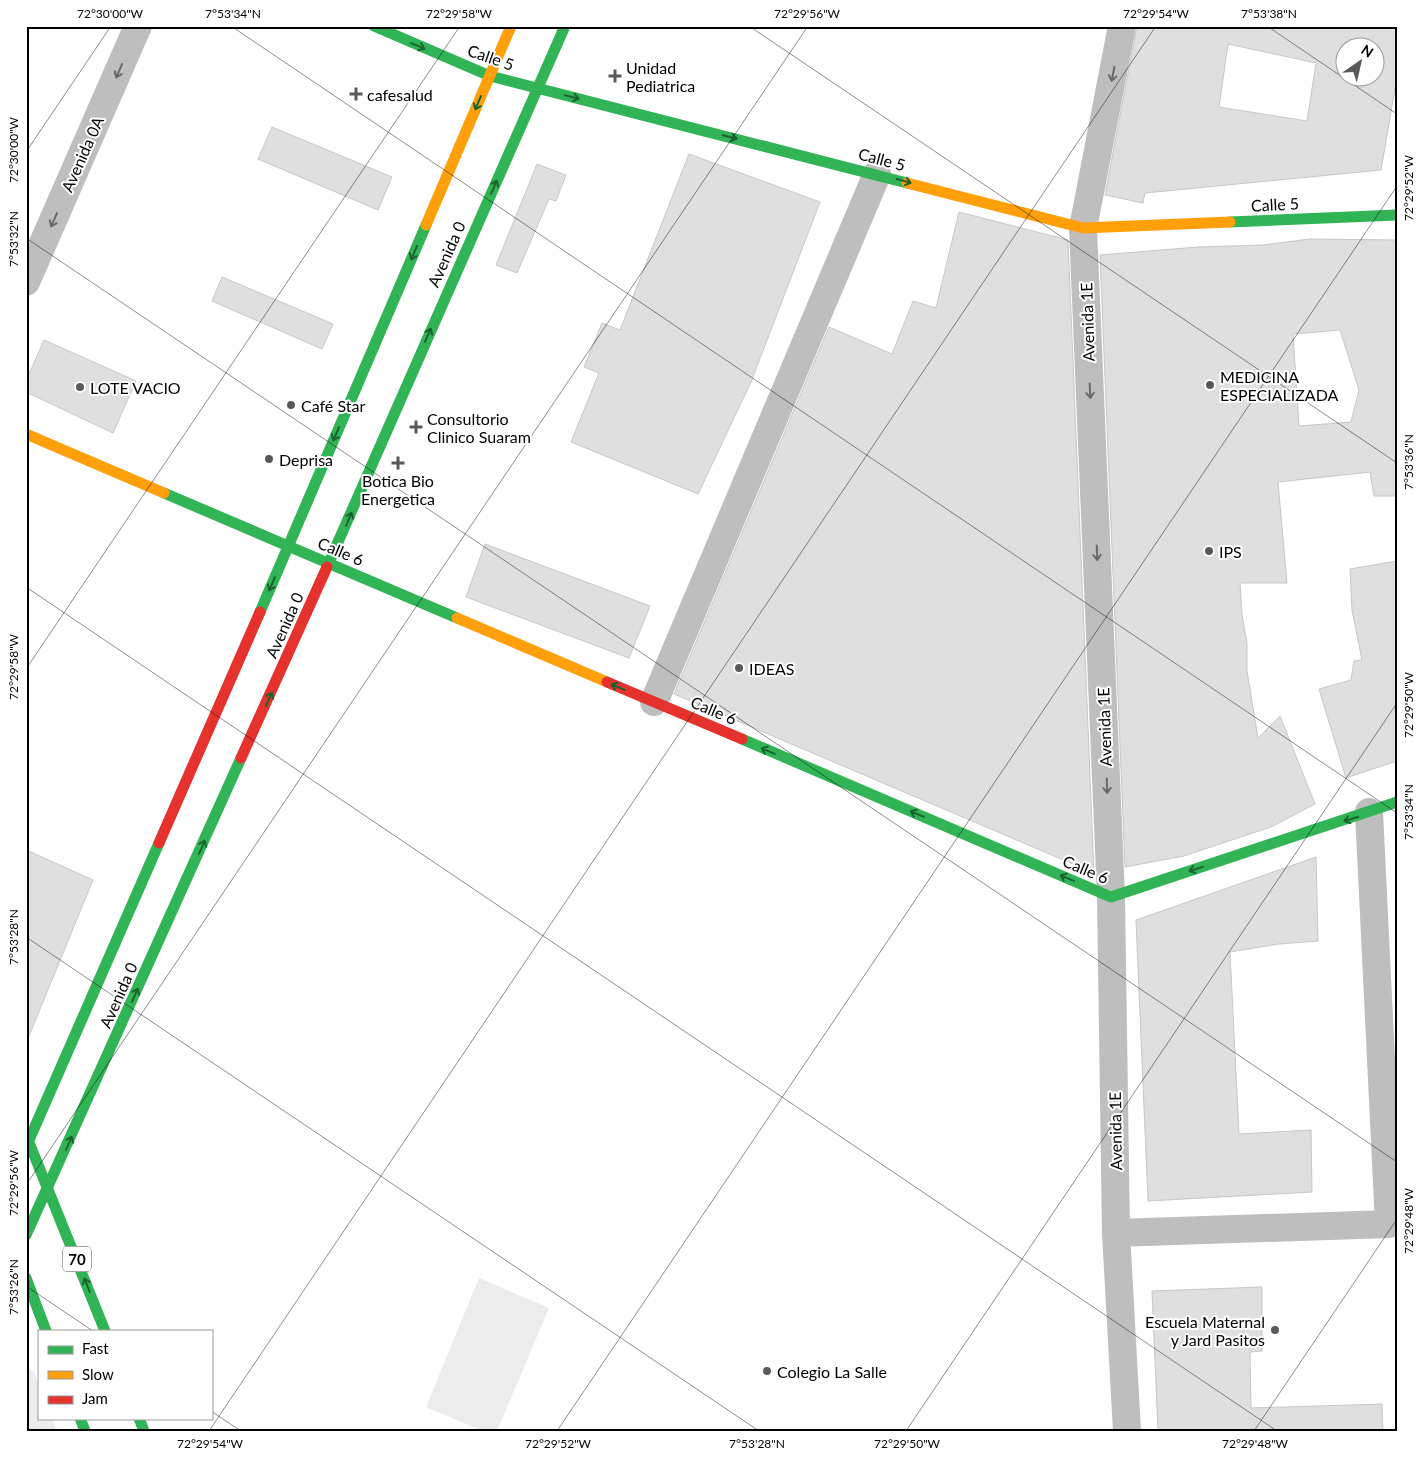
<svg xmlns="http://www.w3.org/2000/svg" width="1423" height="1457" font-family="Lato,sans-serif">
<rect width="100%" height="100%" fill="#fff"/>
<!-- green -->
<g fill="#ececec">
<path d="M 479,1278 L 549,1308 L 497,1431 L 482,1431 L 426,1407 Z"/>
<path d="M 26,1366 C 44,1375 39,1402 39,1418 L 52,1418 L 57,1431 L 26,1431 Z"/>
</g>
<!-- building -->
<g fill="#dfdfdf" stroke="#c7c7c7" fill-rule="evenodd">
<path d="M 1137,26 L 1397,26 L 1397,77 L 1381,170 L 1145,193 L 1143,203 L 1105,195 ZM 1228,44 L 1316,63 L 1307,121 L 1219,107 ZM 1346,48 L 1376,48 L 1376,78 L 1346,78 Z"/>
<path d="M 272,127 L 392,177 L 378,210 L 258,159 Z"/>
<path d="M 689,154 L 820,202 L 751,382 L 698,494 L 571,442 L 599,373 L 584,367 L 602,323 L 620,330 Z"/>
<path d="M 537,164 L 566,175 L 556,201 L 549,199 L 517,273 L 496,265 Z"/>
<path d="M 959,212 L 1068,240 L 1094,873 L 674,694 L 829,327 L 892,354 L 913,301 L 936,308 Z"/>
<path d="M 1310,239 L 1397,240 L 1397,496 L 1374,496 L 1370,472 L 1278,482 L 1287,583 L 1240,583 L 1242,615 L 1247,643 L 1247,671 L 1258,738 L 1280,716 L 1315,804 L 1271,827 L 1184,856 L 1125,867 L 1100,255 L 1198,247 L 1263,245 ZM 1340,330 L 1359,390 L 1351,422 L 1299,426 L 1293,334 Z"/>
<path d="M 222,277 L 333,324 L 322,349 L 212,301 Z"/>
<path d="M 44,340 L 136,381 L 113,433 L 26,392 L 26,381 Z"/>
<path d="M 485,544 L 650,606 L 629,658 L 466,597 Z"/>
<path d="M 1397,561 L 1397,761 L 1346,778 L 1319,689 L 1351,680 L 1354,661 L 1362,660 L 1352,610 L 1350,569 Z"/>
<path d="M 26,850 L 93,880 L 27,1041 L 26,1041 Z"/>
<path d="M 1316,857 L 1318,941 L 1279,944 L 1230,952 L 1239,1134 L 1311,1130 L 1312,1192 L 1148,1201 L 1136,920 Z"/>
<path d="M 1262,1287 L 1262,1351 L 1250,1352 L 1251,1408 L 1382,1404 L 1383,1431 L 1158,1431 L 1152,1291 Z"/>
</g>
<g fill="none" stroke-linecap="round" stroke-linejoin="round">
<!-- street -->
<g stroke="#bebebe" stroke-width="28">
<path d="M 1122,26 L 1083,228 L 1111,897 L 1116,1233 L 1127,1431"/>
<path d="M 26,282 L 138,26"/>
<path d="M 654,702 L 877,174"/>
<path d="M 1116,1233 L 1389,1224 L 1369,812"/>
</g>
<!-- fast -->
<g stroke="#30b455" stroke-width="11">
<path d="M 374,26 L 490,76 L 907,183"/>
<path d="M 1230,222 L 1397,215"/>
<path d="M 164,493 L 457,618"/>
<path d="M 327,567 L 565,26"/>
<path d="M 260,612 L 426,225"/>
<path d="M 742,739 L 1111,897 L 1397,802"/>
<path d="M 26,1135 L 105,1331"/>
<path d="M 26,1147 L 159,843"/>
<path d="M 26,1235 L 241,758"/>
<path d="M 26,1278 L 46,1331"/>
<path d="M 80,1418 L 85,1431"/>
<path d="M 139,1418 L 144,1431"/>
</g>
<!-- slow -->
<g stroke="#ff9f0a" stroke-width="11">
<path d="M 907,183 L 1083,228 L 1230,222"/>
<path d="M 426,225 L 511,26"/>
<path d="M 26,434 L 164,493"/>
<path d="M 457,618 L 607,682"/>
</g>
<!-- jam -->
<g stroke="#e5322d" stroke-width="11">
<path d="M 607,682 L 742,739"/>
<path d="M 241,758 L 327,567"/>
<path d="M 159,843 L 260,612"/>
</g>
</g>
<!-- one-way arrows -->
<defs><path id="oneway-shaft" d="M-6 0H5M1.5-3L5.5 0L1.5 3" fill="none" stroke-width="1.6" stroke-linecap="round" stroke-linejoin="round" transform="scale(1.25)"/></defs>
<g stroke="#1a632f">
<use href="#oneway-shaft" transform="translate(418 46) rotate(23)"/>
<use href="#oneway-shaft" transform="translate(572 97) rotate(14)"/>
<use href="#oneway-shaft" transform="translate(478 103) rotate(113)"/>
<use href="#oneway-shaft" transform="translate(730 137) rotate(14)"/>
<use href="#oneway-shaft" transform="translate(904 181) rotate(15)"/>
<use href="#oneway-shaft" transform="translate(494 187) rotate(-66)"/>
<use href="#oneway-shaft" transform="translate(414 253) rotate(113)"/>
<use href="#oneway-shaft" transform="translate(428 335) rotate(-66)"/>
<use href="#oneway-shaft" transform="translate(336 434) rotate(113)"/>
<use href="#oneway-shaft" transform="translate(349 519) rotate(-67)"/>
<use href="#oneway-shaft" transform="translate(272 584) rotate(114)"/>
<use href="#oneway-shaft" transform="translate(618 687) rotate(-157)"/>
<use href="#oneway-shaft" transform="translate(269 699) rotate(-66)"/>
<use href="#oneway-shaft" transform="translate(768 751) rotate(-157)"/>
<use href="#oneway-shaft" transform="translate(917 814) rotate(-157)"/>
<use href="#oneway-shaft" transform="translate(1351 819) rotate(162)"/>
<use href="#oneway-shaft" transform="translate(202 847) rotate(-66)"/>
<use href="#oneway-shaft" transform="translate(1196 869) rotate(162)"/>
<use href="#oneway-shaft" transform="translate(1067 878) rotate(-157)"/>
<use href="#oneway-shaft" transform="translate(135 995) rotate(-66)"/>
<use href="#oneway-shaft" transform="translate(69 1143) rotate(-66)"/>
<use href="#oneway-shaft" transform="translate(87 1285) rotate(-111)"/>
</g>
<g stroke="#686868">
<use href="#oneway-shaft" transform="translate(119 71) rotate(114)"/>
<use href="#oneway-shaft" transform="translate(1113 74) rotate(101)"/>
<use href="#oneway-shaft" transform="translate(54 220) rotate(114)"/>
<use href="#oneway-shaft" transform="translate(1090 391) rotate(88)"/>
<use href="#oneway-shaft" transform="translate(1097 553) rotate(88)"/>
<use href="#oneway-shaft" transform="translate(1107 786) rotate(88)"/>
</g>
<!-- ticks -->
<path fill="none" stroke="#000" stroke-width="1" stroke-opacity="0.45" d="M 231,26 L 1397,813M 749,26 L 1397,463M 1267,26 L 1397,114M 26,152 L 111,26M 26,238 L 1397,1162M 26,587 L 1277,1431M 26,669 L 460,26M 26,937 L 759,1431M 26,1185 L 808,26M 26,1286 L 93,1331M 211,1411 L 241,1431M 209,1431 L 1156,26M 557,1431 L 1397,186M 906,1431 L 1397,703M 1254,1431 L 1397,1219"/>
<!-- markers -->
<g fill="#595959" stroke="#fff" stroke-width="2">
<path d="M612.5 68.5h5v5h5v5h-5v5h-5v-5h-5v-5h5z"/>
<path d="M353.5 86.5h5v5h5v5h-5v5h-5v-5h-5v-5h5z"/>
<circle cx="1210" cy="385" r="5"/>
<circle cx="80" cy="387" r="5"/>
<circle cx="291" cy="405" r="5"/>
<path d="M413.5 419.5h5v5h5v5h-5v5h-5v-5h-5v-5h5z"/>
<circle cx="269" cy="459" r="5"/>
<path d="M395.5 455.5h5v5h5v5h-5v5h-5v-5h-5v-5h5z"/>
<circle cx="1209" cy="551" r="5"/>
<circle cx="739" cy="668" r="5"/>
<circle cx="1275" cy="1330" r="5"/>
<circle cx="767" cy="1371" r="5"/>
</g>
<g text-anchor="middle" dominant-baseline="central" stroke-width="4" stroke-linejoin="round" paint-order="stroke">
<!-- shield labels -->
<rect fill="#fff" stroke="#4c4c4c" stroke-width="1" x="63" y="1246.5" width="28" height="25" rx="4"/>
<g font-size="15" font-weight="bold" fill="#000">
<text x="77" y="1259">70</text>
</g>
<!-- street labels -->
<g font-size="16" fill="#000" stroke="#fff">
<text transform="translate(491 57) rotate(19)">Calle 5</text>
<text transform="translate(82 154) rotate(-66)">Avenida 0A</text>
<text transform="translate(882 159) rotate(15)">Calle 5</text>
<text transform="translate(1275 204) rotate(-3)">Calle 5</text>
<text transform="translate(446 254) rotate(-66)">Avenida 0</text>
<text transform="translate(1087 322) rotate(-92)">Avenida 1E</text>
<text transform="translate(341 551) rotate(23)">Calle 6</text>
<text transform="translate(284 625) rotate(-66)">Avenida 0</text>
<text transform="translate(714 710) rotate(23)">Calle 6</text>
<text transform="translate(1104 727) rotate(-92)">Avenida 1E</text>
<text transform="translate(1086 869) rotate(23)">Calle 6</text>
<text transform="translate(118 995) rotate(-66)">Avenida 0</text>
<text transform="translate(1115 1131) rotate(-91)">Avenida 1E</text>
</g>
<!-- poi labels -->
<g font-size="16" fill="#000" stroke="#fff" text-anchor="start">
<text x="626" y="67">Unidad<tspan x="626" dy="18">Pediatrica</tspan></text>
<text x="367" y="94">cafesalud</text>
<text x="1220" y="376">MEDICINA<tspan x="1220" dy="18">ESPECIALIZADA</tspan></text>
<text x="90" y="387">LOTE VACIO</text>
<text x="301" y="405">Café Star</text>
<text x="427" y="418">Consultorio<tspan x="427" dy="18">Clinico Suaram</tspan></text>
<text x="279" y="459">Deprisa</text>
<text x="398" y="480" text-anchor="middle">Botica Bio<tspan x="398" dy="18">Energetica</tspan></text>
<text x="1219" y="551">IPS</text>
<text x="749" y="668">IDEAS</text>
<text x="1265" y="1321" text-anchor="end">Escuela Maternal<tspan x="1265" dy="18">y Jard Pasitos</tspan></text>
<text x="777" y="1371">Colegio La Salle</text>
</g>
</g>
<!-- border -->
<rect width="1423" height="1457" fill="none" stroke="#ffffff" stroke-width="55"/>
<!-- legend -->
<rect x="38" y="1330" width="175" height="90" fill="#ffffff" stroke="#999999"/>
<rect x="48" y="1346" width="25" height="8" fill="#30b455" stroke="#999999"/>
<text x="82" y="1354" font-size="15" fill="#000000">Fast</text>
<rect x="48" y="1371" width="25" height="8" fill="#ff9f0a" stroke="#999999"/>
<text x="82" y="1380" font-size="15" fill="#000000">Slow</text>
<rect x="48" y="1396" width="25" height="8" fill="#e5322d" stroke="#999999"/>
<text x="82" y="1404" font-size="15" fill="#000000">Jam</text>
<!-- north arrow -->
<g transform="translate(1360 62) rotate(34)"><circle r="24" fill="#ffffff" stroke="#999999"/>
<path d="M0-4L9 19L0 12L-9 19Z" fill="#595959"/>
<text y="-8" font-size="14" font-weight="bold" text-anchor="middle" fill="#000000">N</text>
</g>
<rect x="28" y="28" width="1368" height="1402" fill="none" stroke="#000" stroke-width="2"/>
<g font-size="12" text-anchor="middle" fill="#000">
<text x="110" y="18">72°30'00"W</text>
<text x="233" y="18">7°53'34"N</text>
<text x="459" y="18">72°29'58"W</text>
<text x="807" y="18">72°29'56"W</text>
<text x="1156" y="18">72°29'54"W</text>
<text x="1269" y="18">7°53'38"N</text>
<text transform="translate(14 150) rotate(-90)" y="4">72°30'00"W</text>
<text transform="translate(1409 188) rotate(-90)" y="4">72°29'52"W</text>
<text transform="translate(14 239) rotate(-90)" y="4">7°53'32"N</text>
<text transform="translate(1409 462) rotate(-90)" y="4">7°53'36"N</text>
<text transform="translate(14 667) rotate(-90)" y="4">72°29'58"W</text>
<text transform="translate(1409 705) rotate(-90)" y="4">72°29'50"W</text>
<text transform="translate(1409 812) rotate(-90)" y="4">7°53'34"N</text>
<text transform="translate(14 937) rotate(-90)" y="4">7°53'28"N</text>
<text transform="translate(14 1183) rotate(-90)" y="4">72°29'56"W</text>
<text transform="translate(1409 1221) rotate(-90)" y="4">72°29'48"W</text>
<text transform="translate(14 1287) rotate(-90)" y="4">7°53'26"N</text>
<text x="210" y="1448">72°29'54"W</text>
<text x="558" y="1448">72°29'52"W</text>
<text x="757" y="1448">7°53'28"N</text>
<text x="907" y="1448">72°29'50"W</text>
<text x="1255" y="1448">72°29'48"W</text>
</g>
</svg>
